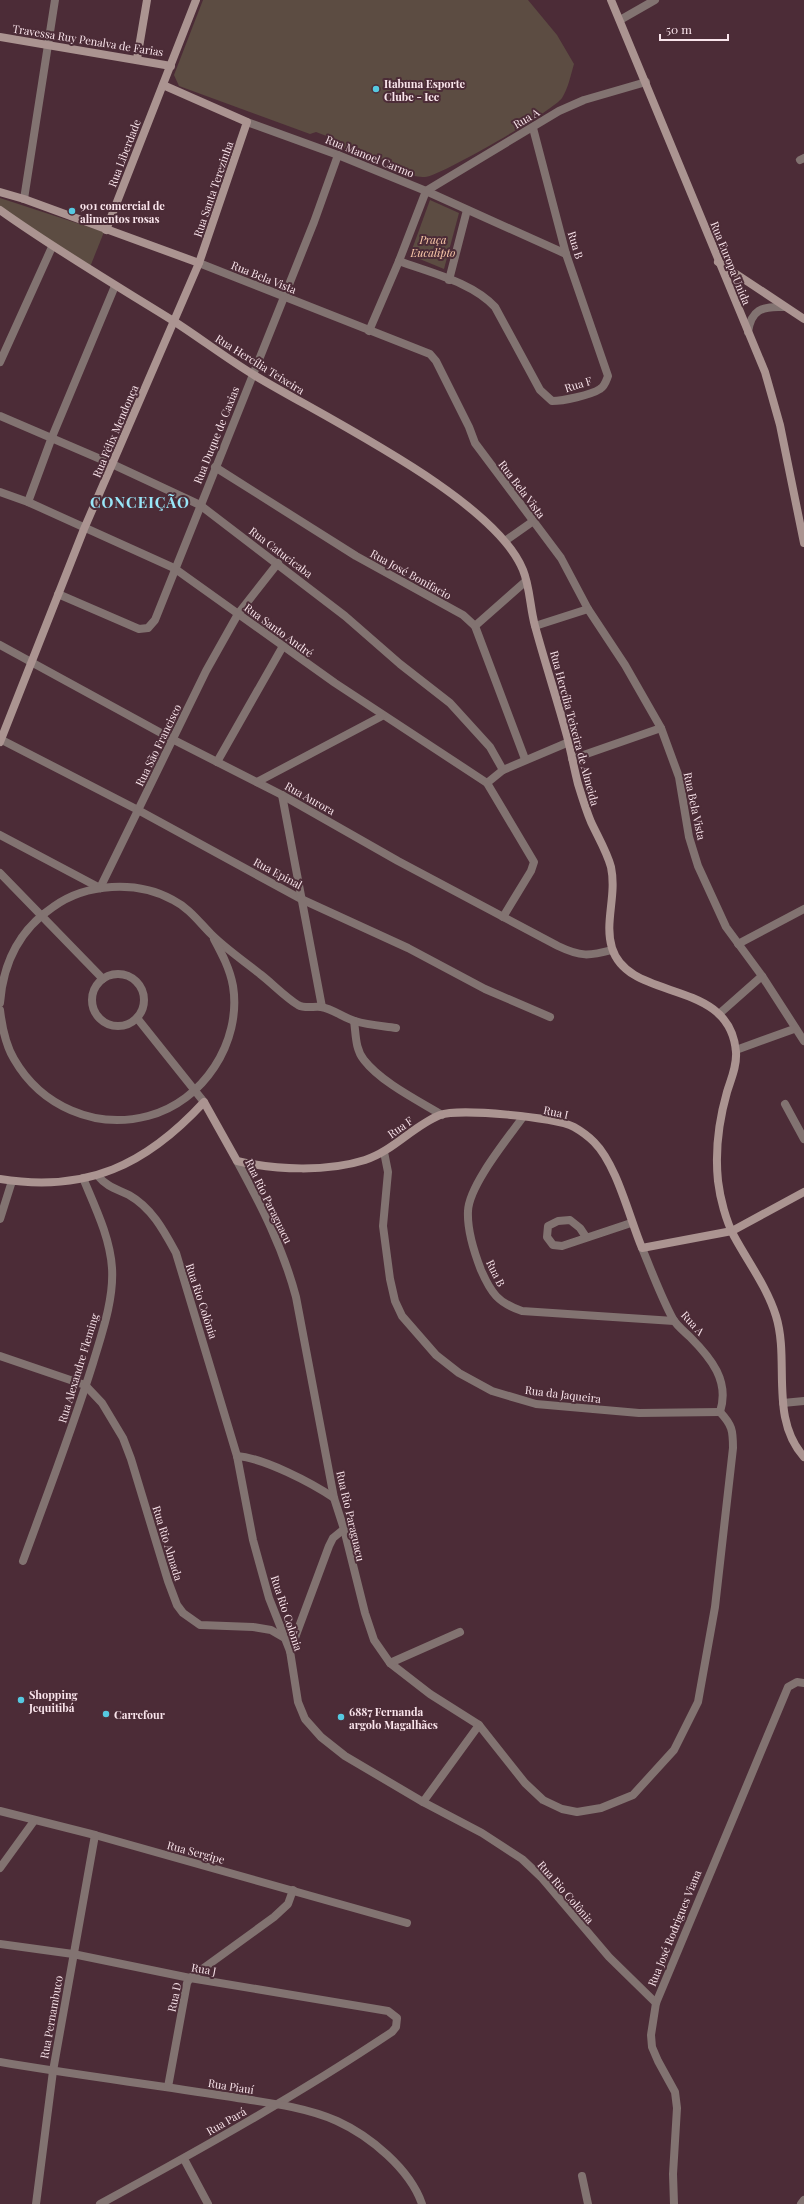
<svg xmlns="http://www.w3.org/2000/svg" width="804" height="2204" font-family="'Playfair Display',serif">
<rect width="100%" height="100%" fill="#4c2c37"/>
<!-- green -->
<g fill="#5c4c42">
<path d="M 203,0 L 528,0 L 557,35 L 574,64 C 571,74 568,89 562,98 C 553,111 440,176 425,177 C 413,177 394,171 387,161 L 339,147 L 337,140 L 316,132 L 310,134 L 179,86 L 174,75 Z"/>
<path d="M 0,198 L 104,232 L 90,267 L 0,207 Z"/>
<path d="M 430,200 L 459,213 L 444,269 L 410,255 Z"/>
</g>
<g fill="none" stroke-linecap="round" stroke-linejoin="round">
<!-- street -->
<g stroke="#827371" stroke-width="8">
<path d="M 620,20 L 655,0"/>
<path d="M 247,122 L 338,155 L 426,191 L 566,254"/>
<path d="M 800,160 L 804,158"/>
<path d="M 24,199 L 55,0"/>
<path d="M 399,261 C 431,273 472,282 495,307 L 540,390 L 552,401 C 563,401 591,395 600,389 C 605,386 606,381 608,376 L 566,254 L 533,128"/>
<path d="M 199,263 L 430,354 L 436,361 L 469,427 L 475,443 L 561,558 L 588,609 L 625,665 L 661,728 L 679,777 L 689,837 L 698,866 L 726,927 L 762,976 L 804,1041"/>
<path d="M 449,280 L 467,210"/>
<path d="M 369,331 L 399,261 L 426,191 L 559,111 L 584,100 L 646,82"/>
<path d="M 748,332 C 751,310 762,306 783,307"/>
<path d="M 0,362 L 52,247"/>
<path d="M 0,416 L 112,464 L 200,505 L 345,616 L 400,664 L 450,703 L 490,747 L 503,770"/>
<path d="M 215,467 L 356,556 L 463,615 L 475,626 L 525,759"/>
<path d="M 0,492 L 28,502 L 174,568 L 335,683 L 487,783 L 534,862 L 531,871 L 503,917"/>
<path d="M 28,502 L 52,437 L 115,286"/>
<path d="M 505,541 L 532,522"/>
<path d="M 58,594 L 139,629 L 148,628 L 155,620 L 314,222 L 338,155"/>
<path d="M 475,626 L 526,581"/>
<path d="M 535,626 L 588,609"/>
<path d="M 0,645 L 172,739 L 282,795 L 398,861 L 558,946 C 581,957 589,956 612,950"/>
<path d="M 0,739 L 138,810 L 301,899 L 408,948 L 485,989 L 550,1017"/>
<path d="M 572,759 L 661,728"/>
<path d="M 217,762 L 283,646"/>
<path d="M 257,782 L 382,716"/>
<path d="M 487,783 L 503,770 L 569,742"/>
<path d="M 282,795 L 322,1007"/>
<path d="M 0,835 L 100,888"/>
<path d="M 0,873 L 103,979"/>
<path d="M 100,888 L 206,671 L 238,614 L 278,563"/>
<path d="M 738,944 L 804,909"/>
<circle cx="118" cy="1000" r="26"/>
<path d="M 0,1003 C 3,963 19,930 53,907 C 86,883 137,880 173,900 C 189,908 199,922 211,934 C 226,949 244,961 260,974 C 273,984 284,996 298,1005 C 305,1009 314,1006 321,1007 C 333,1009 344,1018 355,1021 C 368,1025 383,1026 396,1028"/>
<path d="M 0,1010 C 2,1027 5,1044 14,1059 C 41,1106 95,1130 148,1116 C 203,1102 242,1042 233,986 C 230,969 222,954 214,939"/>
<path d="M 719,1014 L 762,976"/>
<path d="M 137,1018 L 204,1102"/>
<path d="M 354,1021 C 356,1034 355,1049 364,1060 C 381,1082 417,1100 442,1115"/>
<path d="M 736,1050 L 794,1029"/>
<path d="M 785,1104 L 804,1139"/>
<path d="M 523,1117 C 508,1138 469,1185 468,1211 C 467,1230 474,1252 481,1270 C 491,1293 498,1303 522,1311 L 674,1321"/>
<path d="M 384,1152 L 388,1172 L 383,1226 L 390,1279 L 395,1301 L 402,1316 L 436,1355 L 459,1373 L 492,1391 L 536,1404 L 639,1413 L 720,1412"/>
<path d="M 237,1161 C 261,1205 283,1248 296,1297 L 334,1498 L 344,1529 L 365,1613 L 374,1640 L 390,1663 L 430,1694 L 479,1725 L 525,1783 L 543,1800 L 562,1809 L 577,1812 L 601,1808 L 633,1795 L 674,1750 L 698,1702 L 715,1607 L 733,1448 C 733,1430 732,1425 720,1412"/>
<path d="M 98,1176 C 107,1187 117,1189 129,1195 C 152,1208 164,1231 176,1253 L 237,1456 L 253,1540 L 269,1598 L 290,1651 L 298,1702 L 305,1719 L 321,1737 L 345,1756 L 423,1802 L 482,1833 L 522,1859 L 541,1877 L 609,1957 L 656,2003"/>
<path d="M 0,1219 L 12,1181"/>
<path d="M 586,1237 L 580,1228 L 570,1220 L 558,1221 L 548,1226 L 547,1237 L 553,1245 L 562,1246 L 631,1223"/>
<path d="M 642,1248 C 652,1272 661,1297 673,1319 C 677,1326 685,1332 690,1337 C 711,1358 730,1381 720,1412"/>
<path d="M 0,1356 L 85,1385 L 102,1403 L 123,1438 L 131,1459 L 168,1581 L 177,1605 L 183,1613 L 200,1625 L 253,1627 L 271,1630 L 283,1637"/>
<path d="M 783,1403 L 804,1401"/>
<path d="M 237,1456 C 264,1458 312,1483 334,1498"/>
<path d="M 23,1561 C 47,1495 72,1430 93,1363 C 102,1333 114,1299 112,1268 C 110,1237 95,1207 83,1178"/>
<path d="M 290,1651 L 329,1546 L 333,1538 L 344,1529"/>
<path d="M 390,1663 L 460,1632"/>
<path d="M 423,1802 L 479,1725"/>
<path d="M 0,1811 L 95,1835 L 407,1923"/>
<path d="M 0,1868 L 34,1821"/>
<path d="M 0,1944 L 73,1954 L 190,1978 L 388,2011 L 397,2018 L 396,2027 L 392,2032 C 298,2095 199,2150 100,2204"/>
<path d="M 0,2062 C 75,2075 150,2084 225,2096 C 262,2102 303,2106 337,2121 C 370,2136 410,2169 422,2204"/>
<path d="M 168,2087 L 187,1983 L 190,1978 L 274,1917 L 288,1904 L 293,1890"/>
<path d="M 184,2159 L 208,2204"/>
<path d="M 582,2176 L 588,2204"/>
<path d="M 36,2204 L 53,2071 L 95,1835"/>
<path d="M 674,2204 L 673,2174 L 677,2108 L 675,2092 L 658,2061 L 652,2047 L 651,2035 L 656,2003 L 788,1687 L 797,1682 L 804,1683"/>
<path d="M 801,2204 L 804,2200"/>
</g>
<!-- secondary -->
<g stroke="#ab9491" stroke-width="8">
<path d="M 611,0 L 765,372 L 780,425 L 804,543"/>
<path d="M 0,37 L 171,66"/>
<path d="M 137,59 L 147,0"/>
<path d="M 0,192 L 24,199 L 199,263"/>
<path d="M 0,210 C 56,250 114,284 172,320 C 200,338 226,358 254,375 C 321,416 494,498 523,570 C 530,587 530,608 535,626 C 545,663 557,699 567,736 C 571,752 574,768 578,784 C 582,797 586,810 591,822 C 598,837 607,852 611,867 C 617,896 604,922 612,948 C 629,1003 730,977 736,1052 C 737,1066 731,1079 727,1092 C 719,1120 715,1152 718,1181 C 720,1198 726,1221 734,1236 C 748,1262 767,1287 776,1316 C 790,1361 769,1418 804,1457"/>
<path d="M 106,230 L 196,0"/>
<path d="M 718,262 L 804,319"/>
<path d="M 0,742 L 84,529 L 199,263 L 247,122 L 163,85"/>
<path d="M 0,1179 C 87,1193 146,1165 204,1102 L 237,1161 C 276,1170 327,1172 365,1160 C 393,1151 413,1126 440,1115 C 459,1108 556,1117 574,1127 C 581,1131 589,1137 594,1142 C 617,1165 629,1217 642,1248 L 732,1231 L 804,1192"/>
</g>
</g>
<!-- markers -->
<g fill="#56c9e1" stroke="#4c2c37" stroke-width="1.5">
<circle cx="376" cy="89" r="4"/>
<circle cx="72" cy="211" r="4"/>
<circle cx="21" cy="1700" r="4"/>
<circle cx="106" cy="1714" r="4"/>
<circle cx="341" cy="1717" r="4"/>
</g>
<g text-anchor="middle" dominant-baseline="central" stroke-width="4" stroke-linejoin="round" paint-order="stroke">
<!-- street labels -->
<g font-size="11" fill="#f9e4eb" stroke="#4c2c37">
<text transform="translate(88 40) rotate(9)">Travessa Ruy Penalva de Farias</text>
<text transform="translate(526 118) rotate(-31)">Rua A</text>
<text transform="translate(124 153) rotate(-69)">Rua Liberdade</text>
<text transform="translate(370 156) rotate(22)">Rua Manoel Carmo</text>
<text transform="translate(213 189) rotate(-71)">Rua Santa Terezinha</text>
<text transform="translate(576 245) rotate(73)">Rua B</text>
<text transform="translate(731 263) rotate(68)">Rua Europa Unida</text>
<text transform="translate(264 277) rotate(22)">Rua Bela Vista</text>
<text transform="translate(260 364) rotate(32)">Rua Hercília Teixeira</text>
<text transform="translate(578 384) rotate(-17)">Rua F</text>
<text transform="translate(115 431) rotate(-67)">Rua Félix Mendonça</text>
<text transform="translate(216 435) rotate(-68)">Rua Duque de Caxias</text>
<text transform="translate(522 489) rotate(53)">Rua Bela Vista</text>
<text transform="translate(281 552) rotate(37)">Rua Catucicaba</text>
<text transform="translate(411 574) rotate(29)">Rua José Bonifacio</text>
<text transform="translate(279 630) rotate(36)">Rua Santo André</text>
<text transform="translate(575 728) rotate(75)">Rua Hercília Teixeira de Almeida</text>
<text transform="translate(158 745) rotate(-64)">Rua São Francisco</text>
<text transform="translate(310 798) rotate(29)">Rua Aurora</text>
<text transform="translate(695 806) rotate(78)">Rua Bela Vista</text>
<text transform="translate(278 873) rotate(28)">Rua Epinal</text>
<text transform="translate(556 1112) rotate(12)">Rua I</text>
<text transform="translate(400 1127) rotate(-35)">Rua F</text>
<text transform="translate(269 1201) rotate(64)">Rua Rio Paraguacu</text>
<text transform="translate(496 1273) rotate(64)">Rua B</text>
<text transform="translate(202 1301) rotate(72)">Rua Rio Colônia</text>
<text transform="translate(693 1323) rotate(48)">Rua A</text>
<text transform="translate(78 1368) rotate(-73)">Rua Alexandre Fleming</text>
<text transform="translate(563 1394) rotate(7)">Rua da Jaqueira</text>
<text transform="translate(351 1516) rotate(77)">Rua Rio Paraguacu</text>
<text transform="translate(168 1543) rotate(73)">Rua Rio Almada</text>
<text transform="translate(287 1613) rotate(72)">Rua Rio Colônia</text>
<text transform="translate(196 1852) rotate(15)">Rua Sergipe</text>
<text transform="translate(566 1892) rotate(49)">Rua Rio Colônia</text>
<text transform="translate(674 1928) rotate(-68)">Rua José Rodrigues Viana</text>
<text transform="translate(204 1969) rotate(10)">Rua J</text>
<text transform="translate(174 1997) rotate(-78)">Rua D</text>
<text transform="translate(51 2017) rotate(-80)">Rua Pernambuco</text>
<text transform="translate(231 2086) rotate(9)">Rua Piauí</text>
<text transform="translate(226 2121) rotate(-30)">Rua Pará</text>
</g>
<!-- poi labels -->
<g font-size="11" font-weight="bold" fill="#f9e4eb" stroke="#4c2c37" text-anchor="start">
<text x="384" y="83">Itabuna Esporte<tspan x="384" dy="13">Clube - Iec</tspan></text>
<text x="80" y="205">901 comercial de<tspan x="80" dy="13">alimentos rosas</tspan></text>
<text x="29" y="1694">Shopping<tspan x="29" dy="13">Jequitibá</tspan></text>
<text x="349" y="1711">6887 Fernanda<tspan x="349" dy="13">argolo Magalhães</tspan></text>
<text x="114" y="1714">Carrefour</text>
</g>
<!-- park labels -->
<g font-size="11" font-style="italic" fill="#fdcbab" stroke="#4c2c37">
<text x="433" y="239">Praça<tspan x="433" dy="13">Eucalipto</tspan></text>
</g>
<!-- district labels -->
<g font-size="15" font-weight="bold" letter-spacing="1" fill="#98e6f8" stroke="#4c2c37">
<text x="140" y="502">CONCEIÇÃO</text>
</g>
</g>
<!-- scale -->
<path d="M660 34v6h68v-6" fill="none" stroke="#f9e4eb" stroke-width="2"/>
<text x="666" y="34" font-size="12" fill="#f9e4eb" stroke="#4c2c37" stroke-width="3" paint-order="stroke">50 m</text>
</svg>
